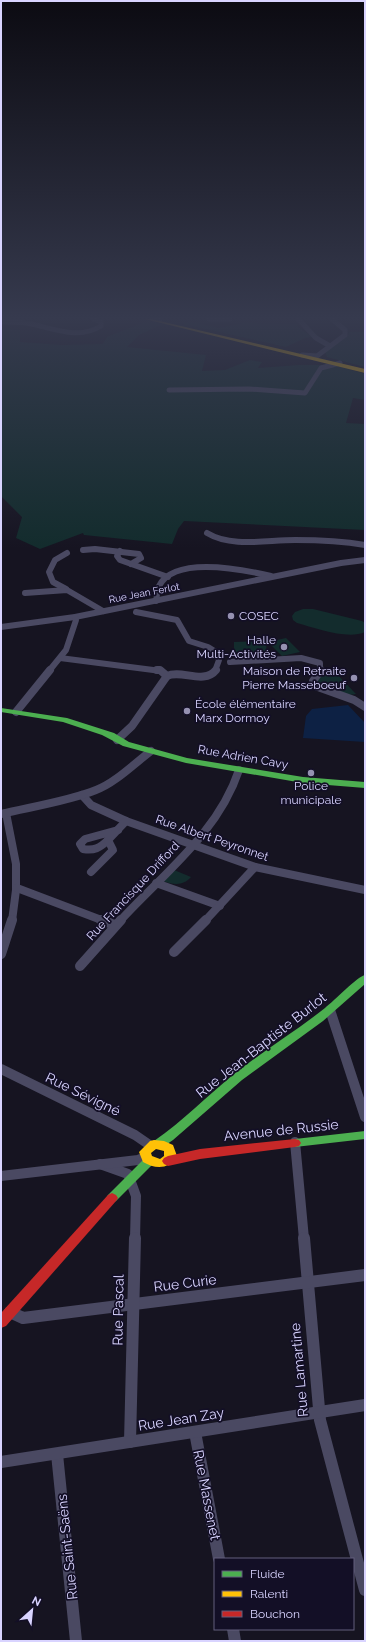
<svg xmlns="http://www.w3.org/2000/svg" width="366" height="1642" font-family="Raleway,sans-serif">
<rect width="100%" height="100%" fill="#161421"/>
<!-- green -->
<g fill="#132c2d">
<path d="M 147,321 L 163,324 L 139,335 L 127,347 L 206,355 L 202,371 L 225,370 L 250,360 L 262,362 L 258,368 L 299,365 L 334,365 L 365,374 L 365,400 L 353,398 L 346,423 L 365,424 L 365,530 L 184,521 L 178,529 L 172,544 L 84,535 L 83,533 L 40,549 L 16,538 L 22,517 L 1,496 L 1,329 L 20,330 L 20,342 L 61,345 L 103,344 L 107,337 Z"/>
<path d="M 188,321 L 219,328 L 244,323 L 300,324 L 297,325 L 298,327 L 312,337 L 305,338 L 286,347 L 183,324 Z"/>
<path d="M 349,332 L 365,332 L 365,367 L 327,357 L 325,352 L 348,335 Z"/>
<path d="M 303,609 L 313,609 L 362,621 L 365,623 L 365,632 C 348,640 315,628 297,623 L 293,620 L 292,616 L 295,612 Z"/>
<path d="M 286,638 L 300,652 L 282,656 L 268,642 Z"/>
<path d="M 266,641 L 267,657 L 234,658 L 234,642 Z"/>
<path d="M 334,671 L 355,693 L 356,694 C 345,697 325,690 317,682 L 321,675 Z"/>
<path d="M 174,870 L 191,877 C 183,886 174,885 163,881 Z"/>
</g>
<!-- water -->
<path fill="#0d2144" d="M 348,705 L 365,723 L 365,742 L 303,738 L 306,716 L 312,709 Z"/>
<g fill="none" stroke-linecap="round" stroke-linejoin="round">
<!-- street-far4 -->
<g stroke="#4a4962" stroke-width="5">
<path d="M 154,319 L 160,320"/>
<path d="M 209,319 L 230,319"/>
<path d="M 298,319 L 316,338 L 330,346"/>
<path d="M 1,322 C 9,322 18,322 26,323 C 51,327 77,341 101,326 L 101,322 L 93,319"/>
<path d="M 302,355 L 317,356 L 345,335 L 345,330 L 332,319"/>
<path d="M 169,390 L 249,389 L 305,393 L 321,368 L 340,363"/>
</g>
<!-- street-far3 -->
<g stroke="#4a4962" stroke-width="6">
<path d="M 207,533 C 232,548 266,540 295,540 C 318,540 342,541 365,545"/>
<path d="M 83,550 L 95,549 L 139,554 L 141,558 L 131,564"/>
<path d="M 120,551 L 117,556 L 120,560 L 168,577"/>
<path d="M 66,589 L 53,582 L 49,572 L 55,560 L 67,553"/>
<path d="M 25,593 L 67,590 L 103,611"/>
<path d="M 156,601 C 157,596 157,590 159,586 C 175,555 245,570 271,576"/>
<path d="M 136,612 L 177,620 L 189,641 L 208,647 L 216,652 L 219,660 L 215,671"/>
<path d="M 1,627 L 75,617 L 341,563 L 365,560"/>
<path d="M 60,658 L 161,671"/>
<path d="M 230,662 L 301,658 L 320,663 L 320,671"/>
<path d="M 49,671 L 66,650 L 76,620 L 75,617"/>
</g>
<!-- street-far2 -->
<g stroke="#4a4962" stroke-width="8">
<path d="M 321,670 L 313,681 L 315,686 L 354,700 L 365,707"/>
<path d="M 167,676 C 181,669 204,685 216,670"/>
<path d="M 16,712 L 50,670"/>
<path d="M 117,740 L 132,726 L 167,676 L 160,670 L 157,670"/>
<path d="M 82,795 L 91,805 L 126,821 L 255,867 L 365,890"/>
<path d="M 6,813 L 16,864 L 16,890 L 12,921"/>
<path d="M 1,814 C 30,807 69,801 96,790 C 115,783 135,763 151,751"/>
<path d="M 108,840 C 100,848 94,851 83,849 L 80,844 L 85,839 L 118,830"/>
<path d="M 91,872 L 113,850 L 108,840 L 126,821"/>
<path d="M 156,883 L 220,906"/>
<path d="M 17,888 L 104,921"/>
<path d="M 120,921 C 164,873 218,833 239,770"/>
<path d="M 205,921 L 255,867"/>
</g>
<!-- street-far1 -->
<g stroke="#4a4962" stroke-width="10">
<path d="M 101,920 L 115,925"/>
<path d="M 174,952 L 206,920"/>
<path d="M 1,954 L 12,920"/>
<path d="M 80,966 L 121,920"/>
<path d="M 330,1010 L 365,1117"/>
<path d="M 1,1069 L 135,1135 L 151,1146"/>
<path d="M 295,1142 L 304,1239"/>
<path d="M 100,1164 L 128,1174 L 136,1196 L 135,1239"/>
<path d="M 1,1176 L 138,1160 L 146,1157"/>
</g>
<!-- street -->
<g stroke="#4a4962" stroke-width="12">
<path d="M 304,1238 L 320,1420 L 365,1590"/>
<path d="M 10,1312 L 23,1318 L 365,1275"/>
<path d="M 195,1432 L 219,1559"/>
<path d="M 130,1442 L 135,1238"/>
<path d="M 57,1454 L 76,1641"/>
<path d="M 1,1462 L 365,1405"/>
<path d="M 233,1629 L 235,1641"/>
</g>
<!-- fast -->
<g fill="#4caf50" fill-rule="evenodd">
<path d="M 1,708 L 67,718 L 114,733 L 129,742 L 187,758 L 303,777 L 365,782 L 365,788 L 303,783 L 186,763 L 123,746 L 102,735 L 63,722 L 1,712 Z"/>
<path d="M 365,975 L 365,984 L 323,1021 L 242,1080 L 173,1140 C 167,1144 161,1150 154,1147 L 152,1144 L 154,1141 C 183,1121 207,1096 234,1074 C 263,1051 296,1031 325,1008 C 334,1001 358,976 365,975 Z"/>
<path d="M 365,1131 L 365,1139 L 295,1147 L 291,1146 L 289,1143 L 291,1140 L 295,1139 Z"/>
<path d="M 149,1156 L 153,1158 L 155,1161 L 153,1164 L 116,1201 L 112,1203 L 108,1201 L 106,1198 L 108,1195 L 145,1158 Z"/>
</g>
<!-- slow -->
<g fill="#ffc107" fill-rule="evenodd">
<path d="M 145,319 L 151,319 L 365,369 L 365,373 Z"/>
<path d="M 154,1140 L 164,1141 L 173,1145 L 177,1156 C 169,1170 155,1169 143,1162 L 139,1152 L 150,1141 ZM 156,1149 L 164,1151 L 164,1156 L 160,1159 L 152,1156 L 151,1153 Z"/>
</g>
<!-- jam -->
<g fill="#c62828" fill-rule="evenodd">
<path d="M 295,1139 L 299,1140 L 301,1143 L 299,1146 L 295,1147 L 200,1159 L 168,1166 L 164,1164 L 162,1161 L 164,1158 L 168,1156 L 200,1149 Z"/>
<path d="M 112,1193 L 116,1195 L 118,1198 L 116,1201 L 6,1326 L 1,1328 L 1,1313 L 108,1195 Z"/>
</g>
</g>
<!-- sky -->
<linearGradient id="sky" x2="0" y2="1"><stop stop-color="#0c0b12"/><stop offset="0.58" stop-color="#363a4e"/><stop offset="1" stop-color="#363a4e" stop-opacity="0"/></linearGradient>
<rect width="366" height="548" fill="url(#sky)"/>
<!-- markers -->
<g fill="#9591b1" stroke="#130f26" stroke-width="1.5">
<circle cx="231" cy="616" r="4"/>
<circle cx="284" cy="647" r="4"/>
<circle cx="354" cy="678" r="4"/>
<circle cx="187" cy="711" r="4"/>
<circle cx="311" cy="773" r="4"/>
</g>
<g text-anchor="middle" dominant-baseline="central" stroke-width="3.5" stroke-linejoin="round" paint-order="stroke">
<!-- far-street labels -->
<g font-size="10" fill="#d9d4ff" stroke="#130f26">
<text transform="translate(144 593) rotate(-11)">Rue Jean Ferlot</text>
</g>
<!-- poi labels -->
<g font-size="12" fill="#d9d4ff" stroke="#130f26" text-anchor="start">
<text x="239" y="616">COSEC</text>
<text x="276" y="640" text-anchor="end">Halle<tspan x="276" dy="14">Multi-Activités</tspan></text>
<text x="346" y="671" text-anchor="end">Maison de Retraite<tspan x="346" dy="14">Pierre Masseboeuf</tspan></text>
<text x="195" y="704">École élémentaire<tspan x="195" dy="14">Marx Dormoy</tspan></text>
<text x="311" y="786" text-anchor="middle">Police<tspan x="311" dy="14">municipale</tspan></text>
</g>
<!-- street labels -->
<g font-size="12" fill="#d9d4ff" stroke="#130f26">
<text transform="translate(243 757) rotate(10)">Rue Adrien Cavy</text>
<text transform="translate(212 838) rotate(19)">Rue Albert Peyronnet</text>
<text transform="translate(133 891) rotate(-47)">Rue Francisque Drifford</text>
</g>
<!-- near-street labels -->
<g font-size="14" fill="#d9d4ff" stroke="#130f26">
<text transform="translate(261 1045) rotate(-38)">Rue Jean-Baptiste Burlot</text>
<text transform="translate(83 1094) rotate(26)">Rue Sévigné</text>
<text transform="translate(281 1130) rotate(-6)">Avenue de Russie</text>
<text transform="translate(185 1283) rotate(-7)">Rue Curie</text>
<text transform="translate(118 1310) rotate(-89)">Rue Pascal</text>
<text transform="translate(299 1370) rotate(-95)">Rue Lamartine</text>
<text transform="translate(181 1419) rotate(-9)">Rue Jean Zay</text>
<text transform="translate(207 1495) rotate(79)">Rue Massenet</text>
<text transform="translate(67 1547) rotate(-96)">Rue Saint-Saëns</text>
</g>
</g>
<!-- border -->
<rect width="366" height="1642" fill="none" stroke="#d9d4ff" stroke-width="4"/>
<!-- legend -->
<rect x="214" y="1558" width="140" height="72" fill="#130f26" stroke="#625e7d"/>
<rect x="222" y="1571" width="20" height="6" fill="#4caf50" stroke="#625e7d"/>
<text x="250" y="1578" font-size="12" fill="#d9d4ff">Fluide</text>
<rect x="222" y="1591" width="20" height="6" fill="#ffc107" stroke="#625e7d"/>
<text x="250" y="1598" font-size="12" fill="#d9d4ff">Ralenti</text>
<rect x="222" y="1611" width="20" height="6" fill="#c62828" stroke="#625e7d"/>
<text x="250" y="1618" font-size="12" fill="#d9d4ff">Bouchon</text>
<!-- north arrow -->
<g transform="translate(32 1610) rotate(27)" stroke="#130f26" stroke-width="3" paint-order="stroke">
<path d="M0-3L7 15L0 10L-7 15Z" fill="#d9d4ff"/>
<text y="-6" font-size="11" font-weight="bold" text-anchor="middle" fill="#d9d4ff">N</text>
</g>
</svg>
